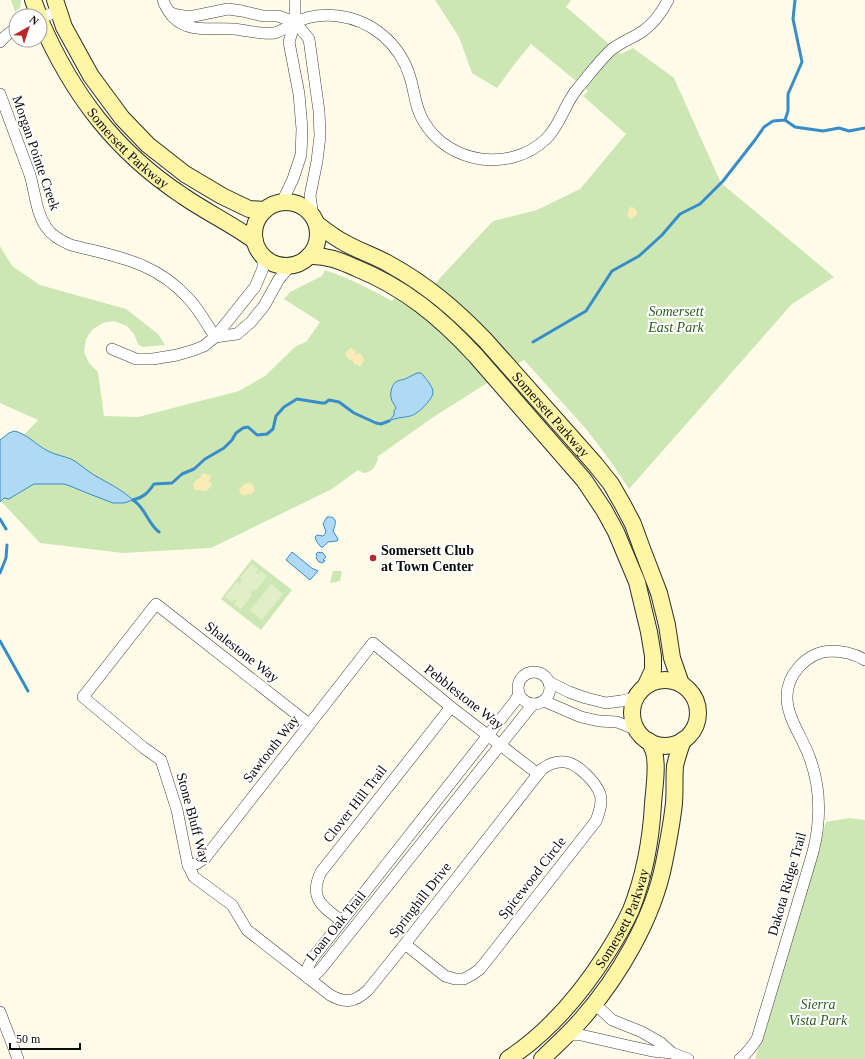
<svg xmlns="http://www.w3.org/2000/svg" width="865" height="1059" font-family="'Times New Roman',serif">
<rect width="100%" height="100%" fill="#fffbe9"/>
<!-- green -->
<g fill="#cde7b4">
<path d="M 11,0 L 21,0 L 20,8 L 15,12 Z"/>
<path d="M 435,0 L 571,0 L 566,7 L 621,54 L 633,48 L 674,78 L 721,183 L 834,277 L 792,304 L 629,489 L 609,459 L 586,429 L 524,360 L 435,416 L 377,457 L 378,458 C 376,466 372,472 364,473 L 358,470 L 332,489 L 211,548 L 123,553 L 40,543 L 0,500 L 0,460 L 38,420 L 0,403 L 0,246 L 12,266 L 40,285 L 126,309 L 158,334 L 165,345 L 142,347 L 138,344 L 134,334 L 127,326 L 114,321 L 103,323 L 93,329 L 86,339 L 84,352 L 89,363 L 98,372 L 104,416 L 138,417 L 239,391 L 265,376 L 296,346 L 306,342 L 320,322 L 284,299 L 290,292 L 322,276 L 325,270 C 349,278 370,289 392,301 L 395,298 L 415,311 L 440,278 L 493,221 L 537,210 L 580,189 L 626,134 L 583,96 L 588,91 L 531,44 L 513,66 L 497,88 L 472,73 L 459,37 Z"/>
<path d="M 252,559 L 292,590 L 261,630 L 221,599 Z"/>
<path d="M 333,571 L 342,571 L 340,581 L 330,583 Z"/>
<path d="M 849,818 L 865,820 L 865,1059 L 755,1059 L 826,822 Z"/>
</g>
<!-- sand -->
<g fill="#f9ecb6">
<path d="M 630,207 L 633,207 L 637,211 L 637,215 L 631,219 L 627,216 Z"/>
<path d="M 350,348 L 356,350 L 355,355 L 360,353 L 362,355 L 364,361 L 360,366 L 354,364 L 352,360 L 350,360 L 346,356 L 345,354 L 349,349 Z"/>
<path d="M 203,473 L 210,475 L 211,478 L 207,482 L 210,481 L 212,484 L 208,490 L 205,491 L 200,490 L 195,490 L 193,485 L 196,480 L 200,478 Z"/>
<path d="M 246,483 L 251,483 L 253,485 L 255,490 L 251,494 L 243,495 L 240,493 L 239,489 Z"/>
</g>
<!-- pitch -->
<g fill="#e0efc6">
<path d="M 668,303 L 681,314 L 669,328 L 657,316 Z"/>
<path d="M 252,564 L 258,569 L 256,573 L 258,574 L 261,571 L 267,576 L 256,591 L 254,589 L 251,593 L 252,595 L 241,609 L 234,604 L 237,600 L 235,599 L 232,602 L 225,597 L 237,582 L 239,584 L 242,580 L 240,578 Z"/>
<path d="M 271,584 L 283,594 L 262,620 L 250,610 Z"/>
</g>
<!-- water -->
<g fill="#afd9f5" stroke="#378cca">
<path d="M 417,373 L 421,373 C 425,377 433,387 433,392 C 434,397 421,411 416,413 C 416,414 411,416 410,416 C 403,418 397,417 389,421 L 394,415 L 394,411 L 396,408 C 395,404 391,402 391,397 C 390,393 392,384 396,382 C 398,380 402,380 405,379 C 409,377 413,375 417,373 Z"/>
<path d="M 14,431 C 26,433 36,445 48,451 C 55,455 64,456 71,459 C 79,463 86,470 94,475 C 108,483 121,489 133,500 L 124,503 L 113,503 L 87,493 L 70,486 L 64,484 L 34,484 L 17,494 L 9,499 L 4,498 L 0,502 L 0,440 L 9,433 Z"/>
<path d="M 327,517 C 338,516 336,524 333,531 L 338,539 L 337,541 L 328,542 L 323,547 L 321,547 C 318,544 316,541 315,537 L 317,535 L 323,536 L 325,534 L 326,531 L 323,524 Z"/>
<path d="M 292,552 L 313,569 L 314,569 L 318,571 L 310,580 L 286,560 Z"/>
<path d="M 318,552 L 321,553 L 322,552 L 326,557 L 323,560 L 325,561 L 322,563 L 320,562 L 319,562 L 316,558 L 317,556 L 316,554 Z"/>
</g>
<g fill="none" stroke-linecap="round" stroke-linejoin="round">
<!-- stream -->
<g stroke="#378cca" stroke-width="3">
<path d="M 785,120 L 795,127 L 823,131 L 839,128 L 849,131 L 865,128"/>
<path d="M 533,342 L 586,311 L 612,271 L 639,256 L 662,235 L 680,214 L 700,204 L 723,181 L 755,140 L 764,127 L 773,121 L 785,120 L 788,111 L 788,94 L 802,62 L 793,19 L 795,0"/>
<path d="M 133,500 C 144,497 148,493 154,484 L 172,483 L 182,474 L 194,469 L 205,459 L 224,448 L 232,440 L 236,433 L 243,428 L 248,427 L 257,435 L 267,434 L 273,429 L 276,416 L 284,407 L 297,399 L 322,403 L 325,403 L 329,400 L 339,402 L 354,413 L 376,423 L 381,424 L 389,421"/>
<path d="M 133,500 C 146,508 147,523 159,532"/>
<path d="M 0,519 L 6,529"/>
<path d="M 0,573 L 6,558 L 7,545"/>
<path d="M 0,641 L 28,691"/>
</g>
<defs>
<g id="street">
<path d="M 163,0 C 165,7 169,12 173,17 C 190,34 213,27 234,29 C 245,30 264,35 274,33 C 280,32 287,27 292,24 C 307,16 321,14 338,16 C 372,20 400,44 410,77 C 415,93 415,108 424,122 C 449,164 510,173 546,139 C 562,123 564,104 578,88 C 589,75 599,61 611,50 C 621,42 633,38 643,31 C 654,23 662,12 668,0"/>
<path d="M 171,13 L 178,15 L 189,17 L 228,9 L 242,11 L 263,16 L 278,16 L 295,22"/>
<path d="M 40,18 L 58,11"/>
<path d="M 295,22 L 309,39 L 319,111 L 320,136 L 317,161 L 310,196 L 313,216"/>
<path d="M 0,42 C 5,36 9,32 16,29"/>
<path d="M 0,94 C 10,121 20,148 30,175 C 35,192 36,212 46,227 C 52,236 61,241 71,245 C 117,257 155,261 189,299 C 199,310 207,324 215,337"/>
<path d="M 282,202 L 293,179 L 301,155 L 302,129 L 299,94 L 289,42 L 295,22 L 295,0"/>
<path d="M 215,337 L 237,334 L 251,322 L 264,306 L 279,279 L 290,266"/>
<path d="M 112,349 L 136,359 L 153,359 L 177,355 L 194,350 L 204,346 L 215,337 L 255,287 L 263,268 L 263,261 L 260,253"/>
<circle cx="534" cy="688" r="16"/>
<path d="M 549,682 L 569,692 L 586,698 L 606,703 L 621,701 L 635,698"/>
<path d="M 544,701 L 581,717 L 599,721 L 617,722 L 637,730"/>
<path d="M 309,724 L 156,604 L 83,697 L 144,748 L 161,760 L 177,810 L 188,865 L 194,877 L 232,905 L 247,930 L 330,995 C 346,1004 355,1002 368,990 L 405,944 L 542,769 C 549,764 556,761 565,762 C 577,763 596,782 600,794 C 603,802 599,813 596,821 L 480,969 L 473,974 L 464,979 L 455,979 L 445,976 L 405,944"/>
<path d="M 188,865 L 196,864 L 205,858 L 373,643 L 451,707 L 538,774"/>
<path d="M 342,921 C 323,907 308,899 321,872 L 451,707"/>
<path d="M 308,978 L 308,967 L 312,959 L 515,701 L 519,694"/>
<path d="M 308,978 L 315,975 L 321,969 L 533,704"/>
<path d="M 594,1003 L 612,1020 L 642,1032 L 661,1043 L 672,1053"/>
<path d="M 0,1012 L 18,1059"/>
<path d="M 567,1035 L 581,1035 L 629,1046 L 652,1051 L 672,1053 L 688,1059"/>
<path d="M 740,1059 C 747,1054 752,1046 757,1039 L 813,852 C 821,820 821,787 809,756 C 802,737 788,719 787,699 C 786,675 806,653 830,651 C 841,651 855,654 865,660"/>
</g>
<g id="secondary">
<path d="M 33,0 L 39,16"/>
<path d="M 55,0 L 64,27 L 91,76 L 122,118 L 148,145 L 185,174 L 222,196 L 249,209 L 265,210"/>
<path id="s1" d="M 40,20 C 72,94 115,151 183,196 C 206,212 232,224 255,241"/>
<circle cx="286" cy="234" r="32"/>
<path id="s2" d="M 317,224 C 326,231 335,238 345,243 C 359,251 375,256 389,264 C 427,285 455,309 485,340 L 595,464 L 611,484 L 623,505 L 633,524 L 641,546 L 659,593 L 667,625 L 672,658 L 681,684"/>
<path d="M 309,256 C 326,255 341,261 356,268 C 405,288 440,317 476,356 L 584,480 L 604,510 L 616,532 L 637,582 L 649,632 L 653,656 L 653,670 L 646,685"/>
<circle cx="665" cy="713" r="33"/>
<path id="s3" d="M 508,1059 C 549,1032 581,994 607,953 C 616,939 624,925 631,910 C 644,877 651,840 653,804 C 654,789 658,766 654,752 C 653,749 651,745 649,741"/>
<path d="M 542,1059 C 555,1046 569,1034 581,1020 C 618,978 653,919 664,863 C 668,843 672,823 674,803 C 675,791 674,778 675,766 C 677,757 680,748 683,740"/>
</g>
</defs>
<!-- street casing -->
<use href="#street" stroke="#3e3e3e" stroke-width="12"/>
<!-- secondary casing -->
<use href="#secondary" stroke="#2d2d2d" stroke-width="18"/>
<!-- street -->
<use href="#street" stroke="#fff" stroke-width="11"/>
<!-- secondary -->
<use href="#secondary" stroke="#fef6a5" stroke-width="16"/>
</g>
<!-- markers -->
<circle fill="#b7262a" stroke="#fff" stroke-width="1.5" cx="373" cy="558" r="4"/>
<g text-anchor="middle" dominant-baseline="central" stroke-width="4" stroke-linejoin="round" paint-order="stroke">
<!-- street labels -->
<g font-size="14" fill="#0b0b0b" stroke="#fff">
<text stroke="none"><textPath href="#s1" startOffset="157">Somersett Parkway</textPath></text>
<text transform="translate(36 153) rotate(71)">Morgan Pointe Creek</text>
<text stroke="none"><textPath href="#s2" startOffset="305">Somersett Parkway</textPath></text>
<text transform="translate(242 652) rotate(38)">Shalestone Way</text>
<text transform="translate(464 697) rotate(38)">Pebblestone Way</text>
<text transform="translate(271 749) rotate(-52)">Sawtooth Way</text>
<text transform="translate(355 804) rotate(-52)">Clover Hill Trail</text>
<text transform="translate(193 818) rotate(75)">Stone Bluff Way</text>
<text transform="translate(532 878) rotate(-52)">Spicewood Circle</text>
<text transform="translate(787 884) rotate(-74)">Dakota Ridge Trail</text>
<text transform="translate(420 900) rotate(-52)">Springhill Drive</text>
<text stroke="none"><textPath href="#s3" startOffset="184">Somersett Parkway</textPath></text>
<text transform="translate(336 926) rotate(-51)">Loan Oak Trail</text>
</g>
<!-- park labels -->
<g font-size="14" font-style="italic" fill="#2a601d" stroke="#fff">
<text x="676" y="311">Somersett<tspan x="676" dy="16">East Park</tspan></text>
<text x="818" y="1004">Sierra<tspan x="818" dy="16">Vista Park</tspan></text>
</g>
<!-- poi labels -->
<g font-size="14" font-weight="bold" fill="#0b0b0b" stroke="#fff" text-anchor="start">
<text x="381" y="550">Somersett Club<tspan x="381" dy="16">at Town Center</tspan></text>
</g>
</g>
<!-- north arrow -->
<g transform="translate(28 28) rotate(39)"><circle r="19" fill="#ffffff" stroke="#9d9d9d"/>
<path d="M0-3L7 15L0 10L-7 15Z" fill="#b7262a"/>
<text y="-6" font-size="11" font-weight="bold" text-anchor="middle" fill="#0b0b0b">N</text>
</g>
<!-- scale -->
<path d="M10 1043v6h70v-6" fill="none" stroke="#0b0b0b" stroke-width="2"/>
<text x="16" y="1043" font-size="12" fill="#0b0b0b" stroke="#ffffff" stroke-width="3" paint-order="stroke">50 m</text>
</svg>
